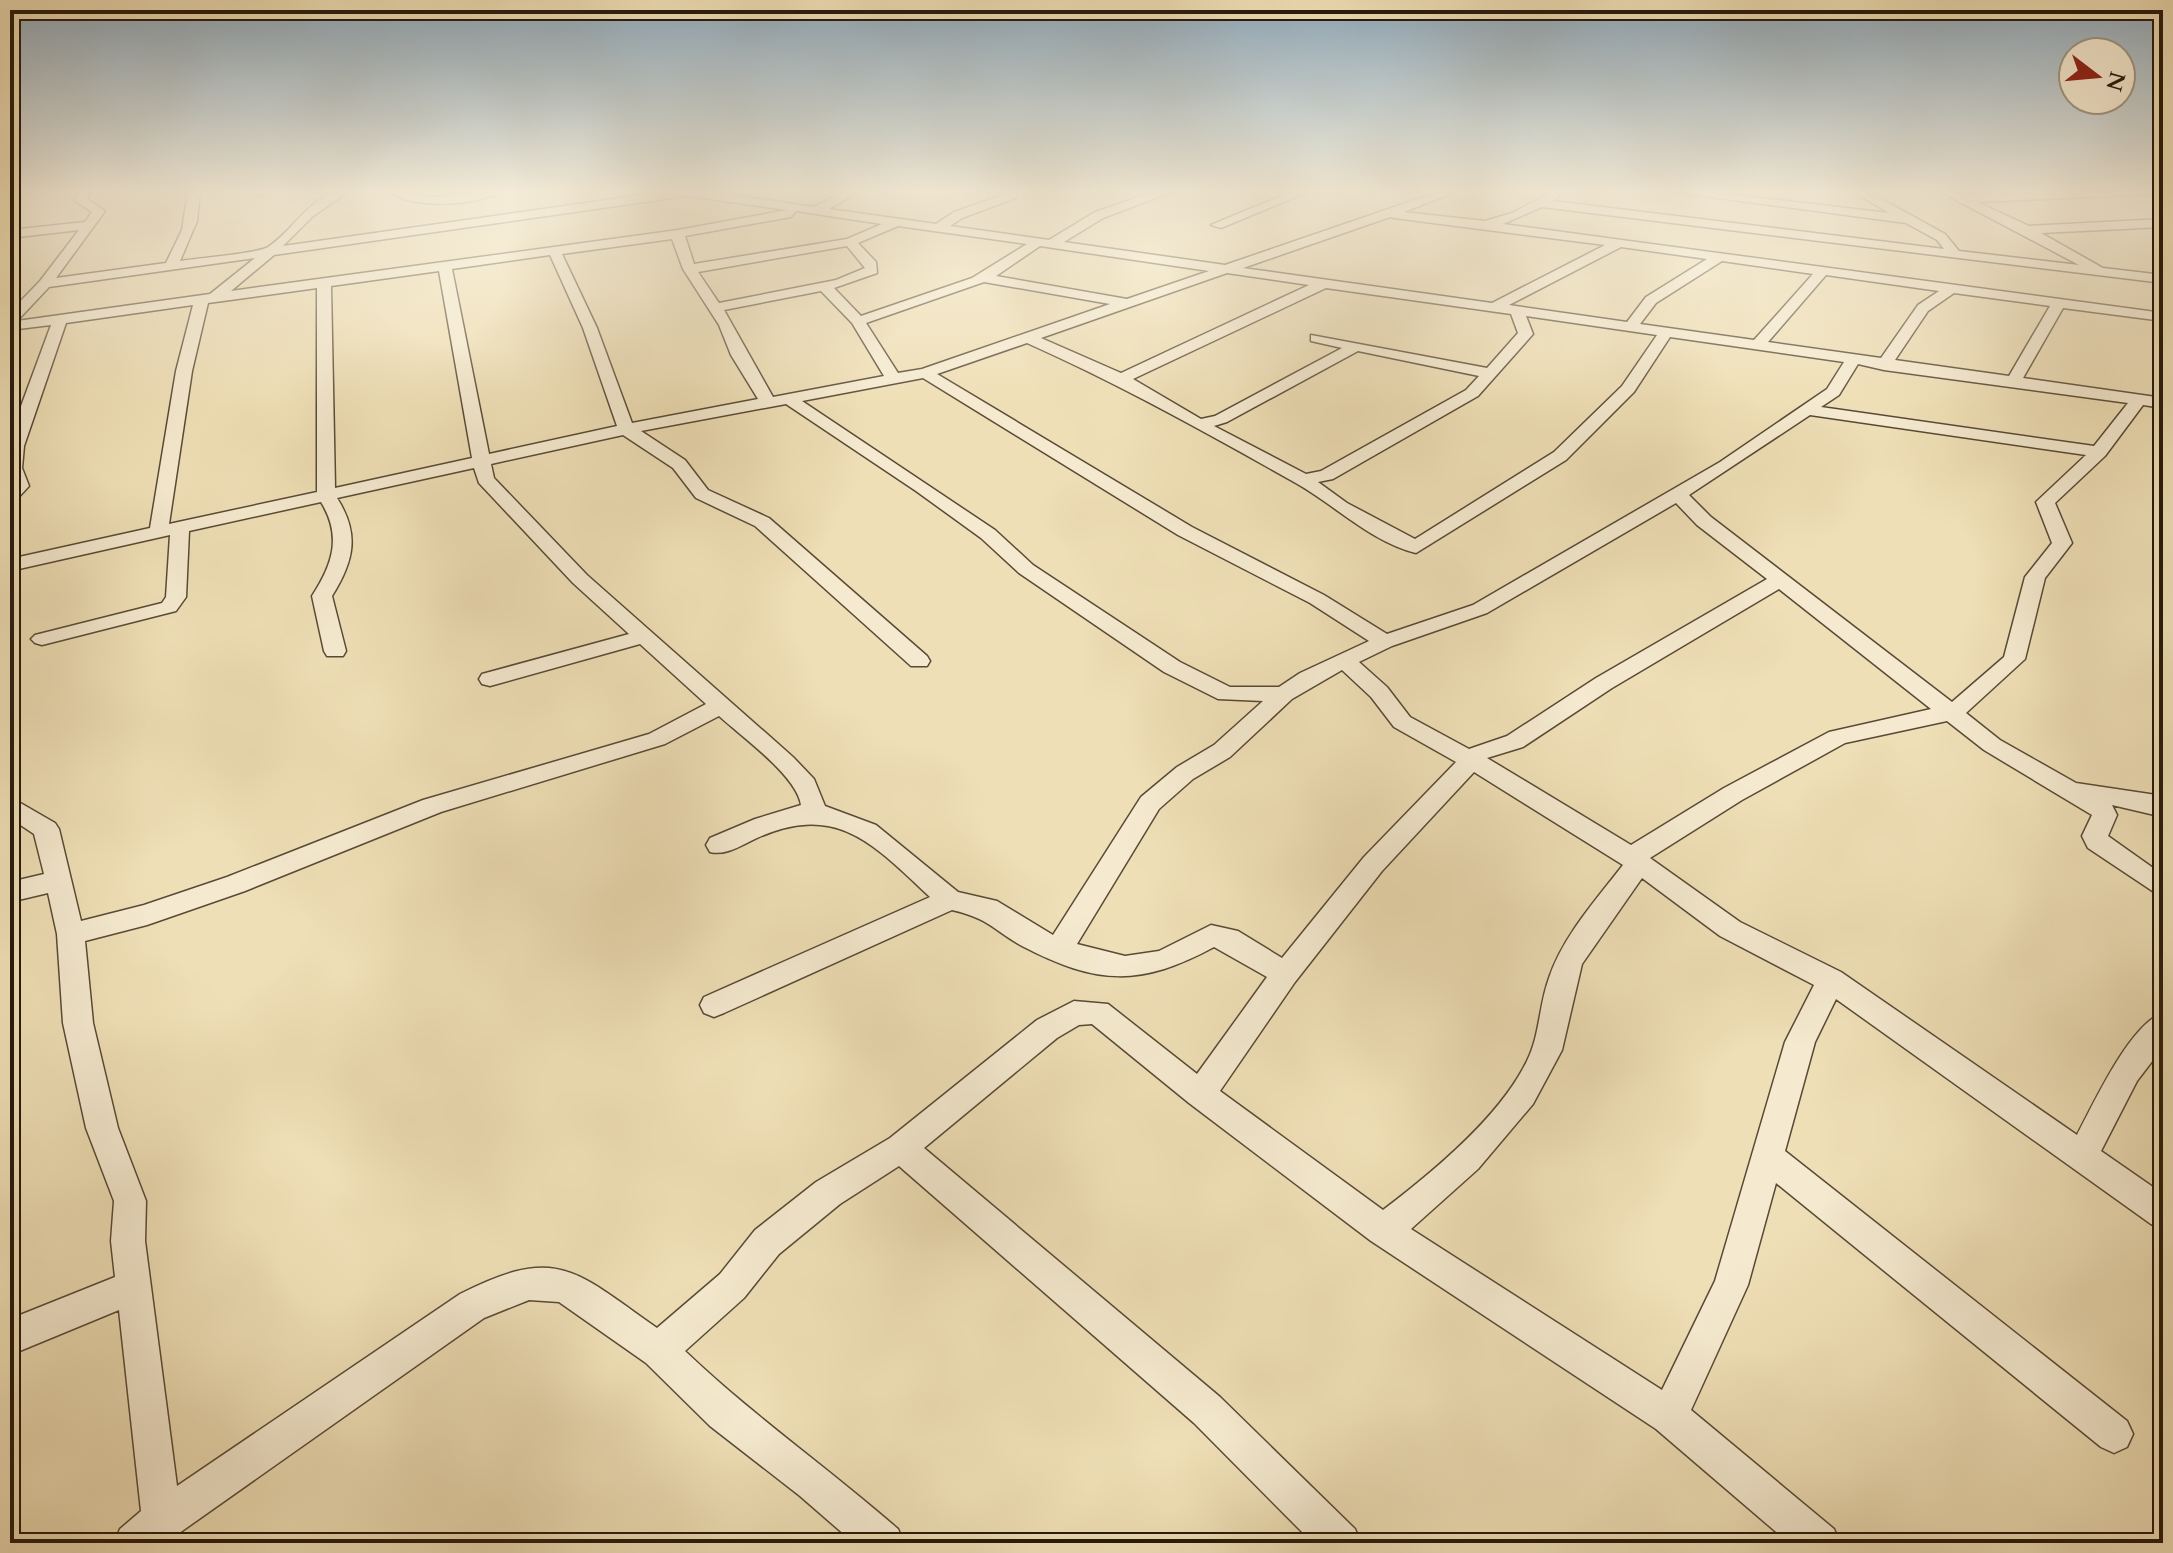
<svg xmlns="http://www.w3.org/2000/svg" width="2173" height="1553" font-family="Cardo,serif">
<rect width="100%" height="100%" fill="#efdfb6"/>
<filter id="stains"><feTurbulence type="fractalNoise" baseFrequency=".0025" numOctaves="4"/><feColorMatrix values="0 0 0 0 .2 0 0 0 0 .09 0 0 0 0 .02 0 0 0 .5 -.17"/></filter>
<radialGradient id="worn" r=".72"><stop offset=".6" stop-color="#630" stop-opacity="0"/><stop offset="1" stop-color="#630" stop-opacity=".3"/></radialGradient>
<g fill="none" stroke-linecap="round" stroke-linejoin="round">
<defs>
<g id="minor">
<path d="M 79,191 L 91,191 L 87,199 L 105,211 L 56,278 L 166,263 L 182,230 L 188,191 L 200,191 L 197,221 L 180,261 C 197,258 256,254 268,247 C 296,229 311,191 349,191 L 312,217 L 283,246 L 669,191 L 704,191 L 814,207 L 845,191 L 860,191 L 829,209 L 936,224 L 954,212 L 1012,192 L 1016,194 L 1016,198 L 962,218 L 950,226 L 1049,240 L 1095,212 L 1157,191 L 1174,191 L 1103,218 L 1064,242 L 1225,265 L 1441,191 L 1458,191 L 1404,212 L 1485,221 L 1512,213 L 1553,192 L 1559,196 L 1553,201 L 1944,249 L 1937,240 L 1906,223 L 1673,192 L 1700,191 L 1889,213 L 1852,191 L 1867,191 L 1945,234 L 1959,251 L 2079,265 L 1939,191 L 1964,195 L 2162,191 L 2156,194 L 1977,202 L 2029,226 L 2163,219 L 2163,227 L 2041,233 L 2103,268 L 2163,275 L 2163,283 L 1542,207 L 1503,224 L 2163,313 L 2163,321 L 2063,308 L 2023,378 L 2163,398 L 2163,408 L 2143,405 L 2105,456 L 2055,503 L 2072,543 L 2045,578 L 2025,659 L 1966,713 L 2000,740 L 2076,783 L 2163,796 L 2163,814 L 2159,816 L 2112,805 L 2117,815 L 2108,836 L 2163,875 L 2163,898 L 2088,848 L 2082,836 L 2092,815 L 1984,750 L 1947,721 L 1845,743 L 1742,800 L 1650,858 L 1740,922 L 1841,972 L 2077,1135 C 2094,1103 2130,1024 2163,1013 L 2163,1047 L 2137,1081 L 2101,1151 L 2163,1194 L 2163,1229 L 2151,1224 L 1836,999 L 1815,1042 L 1785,1151 L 2127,1421 L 2133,1434 L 2127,1447 L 2114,1453 L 2101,1447 L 1776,1183 L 1748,1285 L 1691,1410 L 1834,1529 L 1840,1543 L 1789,1543 L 1656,1429 L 1371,1241 L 1189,1103 L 1092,1024 L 1079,1025 L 1057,1038 L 924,1148 L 1220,1397 L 1355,1529 L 1361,1543 L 1313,1543 L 1194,1423 L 899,1166 L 840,1204 L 779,1254 L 744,1298 L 685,1351 C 752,1415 828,1468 898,1529 L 904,1543 L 854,1543 L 800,1496 L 710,1426 L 646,1363 L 559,1302 L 529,1300 L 484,1318 L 165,1543 L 114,1543 L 120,1529 L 141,1511 L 119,1310 L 10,1355 L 10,1319 L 115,1277 L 111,1241 L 114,1201 L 86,1128 L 63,1023 L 57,934 L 48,893 L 10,902 L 10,882 L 44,874 L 34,834 L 10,818 L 10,797 L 55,823 L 59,829 L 81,921 L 144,905 L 227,877 L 423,800 L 649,734 L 706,704 L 640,644 L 490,686 L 482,684 L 479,679 L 482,674 L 629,634 L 573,583 L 479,483 L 474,468 L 337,498 C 360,534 354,561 332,596 L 346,651 L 343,656 L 327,656 L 324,651 L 312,596 C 333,564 342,536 321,502 L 189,531 L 186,597 L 176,611 L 42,645 L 35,643 L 31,639 L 35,635 L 162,603 L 166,597 L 170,535 L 10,571 L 10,559 L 150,528 L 176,371 L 193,305 L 66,323 L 24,446 L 22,468 L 29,486 L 16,500 L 10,501 L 10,436 L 51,325 L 10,330 L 10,312 L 40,281 L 79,230 L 10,238 L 10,230 L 85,222 L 92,212 L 74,200 ZM 687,196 L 787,210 L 678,230 L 231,291 L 274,255 ZM 796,211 L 882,224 L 847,239 L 694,264 L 685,236 L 791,217 ZM 1390,217 L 1394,218 L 1605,245 L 1492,303 L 1243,268 ZM 898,226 L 1027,244 L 972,278 L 861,316 L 834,288 L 877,273 L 876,262 L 858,243 ZM 672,239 L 683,269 L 719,325 L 731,355 L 758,399 L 632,423 L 597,328 L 562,254 ZM 847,246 L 865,268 L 836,280 L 719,303 L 698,272 ZM 1040,246 L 1209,271 L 1127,299 L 996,276 ZM 1621,247 L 1707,259 L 1646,297 L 1627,322 L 1509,305 ZM 550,255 L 583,328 L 617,426 L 489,454 L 452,269 ZM 255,258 L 210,294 L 17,321 L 49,287 ZM 1722,261 L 1813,274 L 1754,340 L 1640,324 L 1656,303 ZM 439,271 L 472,458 L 335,488 L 331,286 ZM 1227,273 L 1309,285 L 1121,373 L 1041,338 ZM 1826,275 L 1939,291 L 1918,305 L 1881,358 L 1768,342 ZM 984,282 L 1110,304 L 922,369 L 898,373 L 866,323 ZM 317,288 L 317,492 L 169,524 L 192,371 L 208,303 ZM 1326,288 L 1511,314 L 1518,333 L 1487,368 L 1311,335 L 1311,341 L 1342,348 L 1215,416 L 1201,419 L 1133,379 ZM 821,291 L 852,323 L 884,376 L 773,397 L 724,310 ZM 1954,293 L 2050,306 L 2009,376 L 1895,360 L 1928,311 ZM 1526,316 L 1657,335 L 1622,386 L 1554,452 L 1415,539 L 1347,503 L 1318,482 L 1333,479 L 1478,396 L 1533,334 ZM 1670,337 L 1844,362 L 1827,389 L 1720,462 L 1473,605 L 1387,634 L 1324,595 L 1192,527 L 937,374 L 1027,343 C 1119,384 1207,433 1294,482 C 1334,504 1371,542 1416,553 L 1566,460 L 1634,392 ZM 1358,351 L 1479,376 L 1466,390 L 1321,471 L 1306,474 L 1214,426 L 1227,422 ZM 1858,364 L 1884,370 L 2128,403 L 2094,446 L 1821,407 L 1839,395 ZM 923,378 L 1178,535 L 1310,603 L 1369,641 L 1300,673 L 1279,687 L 1230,687 L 1180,662 L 1033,565 L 995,530 L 802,401 ZM 786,404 L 916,491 L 981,538 L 1019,573 L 1164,672 L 1218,699 L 1263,701 L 1214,745 L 1177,767 L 1141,797 L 1053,935 L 997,901 L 958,892 L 876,825 L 825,806 L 814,779 L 793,757 L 587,575 L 494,478 L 491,464 L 623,435 L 673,468 L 696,498 L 755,526 L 911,666 L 927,666 L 930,661 L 927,656 L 769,518 L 708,490 L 685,460 L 641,431 ZM 1810,415 L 2086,455 L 2036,502 L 2052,543 L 2025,577 L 2004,657 L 1952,702 L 1711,517 L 1689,495 ZM 1676,503 L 1697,525 L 1767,579 L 1596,678 L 1507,736 L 1469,749 L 1410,717 L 1387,687 L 1359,662 L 1392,646 L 1487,613 ZM 1779,589 L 1931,709 L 1829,732 L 1724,788 L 1631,845 L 1487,758 L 1523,747 L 1612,688 ZM 1342,670 L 1371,697 L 1394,727 L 1456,762 L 1364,857 L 1282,958 L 1238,931 L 1211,925 L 1159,951 L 1125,956 L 1077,944 L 1159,809 L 1193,779 L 1230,757 L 1292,699 ZM 719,716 C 741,736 797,776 801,805 L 755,819 L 710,838 L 706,845 L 710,852 C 726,856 742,845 757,838 C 837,802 873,844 930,897 L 704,997 L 700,1005 L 704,1013 L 714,1017 L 724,1013 L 952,910 C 990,919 992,929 1022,946 C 1097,985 1140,987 1214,947 L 1267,977 L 1197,1074 L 1108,1004 L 1074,1001 L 1037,1020 L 890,1138 L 816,1182 L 755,1230 L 720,1274 L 657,1328 C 575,1271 558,1244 460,1294 L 177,1486 L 145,1241 L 146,1201 L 118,1128 L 93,1023 L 85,941 L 147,925 L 245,891 L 441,812 L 665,744 ZM 1474,772 L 1623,865 C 1596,900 1563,936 1549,978 C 1539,1005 1540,1035 1527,1061 C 1500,1117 1432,1173 1383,1210 L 1220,1091 L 1295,982 L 1382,871 ZM 1642,878 L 1720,936 L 1814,985 L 1785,1042 L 1715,1281 L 1662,1390 L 1411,1229 L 1478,1169 L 1533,1104 L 1562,1050 L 1582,964 Z"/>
<path d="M 254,191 L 280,191 L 258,196 Z"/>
<path d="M 389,191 L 430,197 L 502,191 C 478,206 411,210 389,191 Z"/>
<path d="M 1293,191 L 1310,191 L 1221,228 L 1211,225 Z"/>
</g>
</defs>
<!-- minor casing -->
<use href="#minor" stroke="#584a36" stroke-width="3"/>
<!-- minor -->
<use href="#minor" fill="#f5ead0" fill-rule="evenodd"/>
</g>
<!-- sky -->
<linearGradient id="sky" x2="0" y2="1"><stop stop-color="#8faabd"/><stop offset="0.47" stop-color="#f8f1de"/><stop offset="1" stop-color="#f8f1de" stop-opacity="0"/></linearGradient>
<rect width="2173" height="408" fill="url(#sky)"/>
<!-- margin -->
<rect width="2173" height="1553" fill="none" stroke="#efdfb6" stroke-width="40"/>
<rect x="12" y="12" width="2149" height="1529" fill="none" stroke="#26190b" stroke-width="4"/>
<rect x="20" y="20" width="2133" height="1513" fill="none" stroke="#26190b" stroke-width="2"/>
<!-- north arrow -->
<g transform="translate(2097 76) rotate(106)"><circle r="38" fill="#f5ead0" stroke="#a29681" stroke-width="2"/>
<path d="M0-6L14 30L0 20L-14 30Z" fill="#8f2418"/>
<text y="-12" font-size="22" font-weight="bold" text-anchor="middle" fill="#26190b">N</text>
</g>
<rect width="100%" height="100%" filter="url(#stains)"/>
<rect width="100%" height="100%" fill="url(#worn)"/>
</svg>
